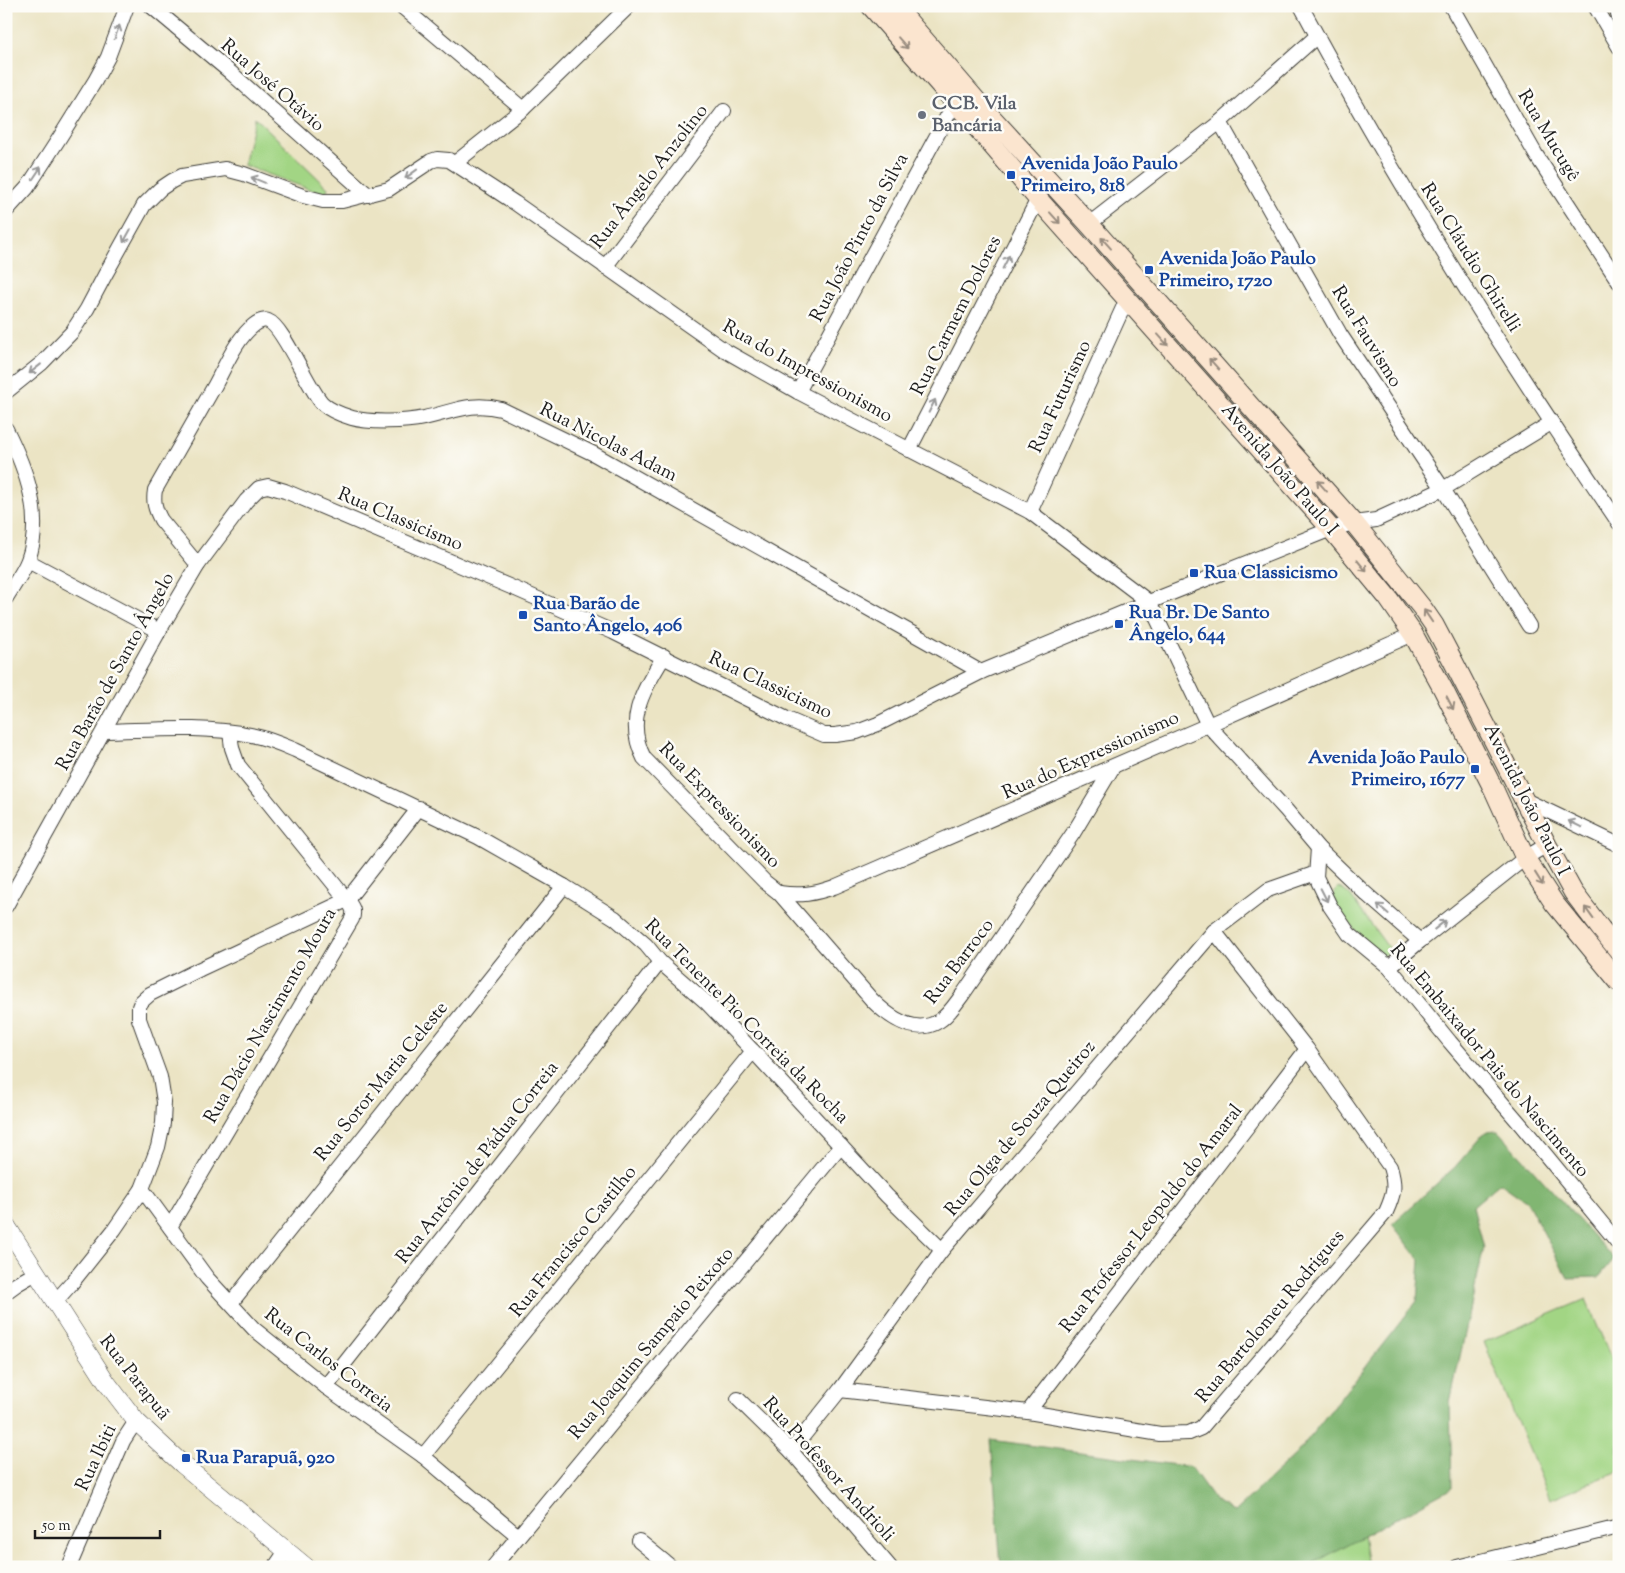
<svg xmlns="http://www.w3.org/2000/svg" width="1625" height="1573" font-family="'Sorts Mill Goudy',serif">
<rect width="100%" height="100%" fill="#fdfcf7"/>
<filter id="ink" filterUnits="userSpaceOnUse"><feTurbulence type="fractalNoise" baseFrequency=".02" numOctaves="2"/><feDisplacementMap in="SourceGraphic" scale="10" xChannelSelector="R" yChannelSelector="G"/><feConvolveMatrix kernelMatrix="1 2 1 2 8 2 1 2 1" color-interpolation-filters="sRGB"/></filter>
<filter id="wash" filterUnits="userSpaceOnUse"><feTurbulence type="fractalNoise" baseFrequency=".0096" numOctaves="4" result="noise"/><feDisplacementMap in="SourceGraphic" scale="20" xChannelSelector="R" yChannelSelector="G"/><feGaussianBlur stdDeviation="1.12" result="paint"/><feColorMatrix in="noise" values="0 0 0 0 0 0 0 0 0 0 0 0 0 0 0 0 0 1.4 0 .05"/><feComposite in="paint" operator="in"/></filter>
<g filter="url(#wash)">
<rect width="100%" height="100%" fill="#ebe4c4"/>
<!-- green -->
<g fill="#a2d584" stroke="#5f7850">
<path d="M 255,117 L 328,188 L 325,195 L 243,165 Z"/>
<path d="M 1338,887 L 1349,894 L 1390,950 L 1380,960 L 1330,900 Z"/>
<path d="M 1586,1299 L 1619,1377 L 1619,1471 L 1550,1499 L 1484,1342 Z"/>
<path d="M 1360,1517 L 1368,1566 L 1276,1567 Z"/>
</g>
<!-- forest -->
<path fill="#81b672" stroke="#4e6947" d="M 1498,1131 L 1614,1259 L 1599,1277 L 1568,1278 L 1527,1202 L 1500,1183 L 1473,1206 L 1484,1247 L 1450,1402 L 1452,1488 L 1306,1567 L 1001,1567 L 991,1440 L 1191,1467 L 1217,1503 L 1234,1512 L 1297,1453 L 1417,1301 L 1420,1260 L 1392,1224 L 1455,1167 L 1485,1132 Z"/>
</g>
<g filter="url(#ink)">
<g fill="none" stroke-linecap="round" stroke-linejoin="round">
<defs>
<g id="minor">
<path d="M 151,6 L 230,72 L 368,195"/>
<path d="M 401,6 L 523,109"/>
<path d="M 1301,6 C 1396,183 1506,357 1619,523"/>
<path d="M 1451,6 L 1536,155 L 1619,282"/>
<path d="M 1595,6 L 1619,47"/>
<path d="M 1616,6 L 1619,17"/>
<path d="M 1220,122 L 1340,334 L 1443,489 L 1529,626"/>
<path d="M 455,163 L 523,109 L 629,6"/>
<path d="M 6,211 L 27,188 L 60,137 L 95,81 L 108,57 L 127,6"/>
<path d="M 1089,224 L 1220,122 L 1317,36"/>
<path d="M 605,267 L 724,111"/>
<path d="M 6,392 L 42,363 L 72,332 L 87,309 L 105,275 L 144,205 L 160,189 L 172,181 L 182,176 L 225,169 L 244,174 L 303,196 L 323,201 L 342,201 L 389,189 L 431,161 L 437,159 L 449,160 L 515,203 L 724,350 L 798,392 L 1030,512 L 1149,602 L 1208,725 L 1286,810 L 1318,848 L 1365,893 L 1420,941"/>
<path d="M 798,392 L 955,102"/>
<path d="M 6,429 C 26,469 44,516 28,560 C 23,573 13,586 6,598"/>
<path d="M 909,450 L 1038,199"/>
<path d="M 1030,512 L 1127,299"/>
<path d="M 28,561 L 159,631"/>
<path d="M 198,565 L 161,520 C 155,509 153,502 155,490 C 175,455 195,420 215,385 C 226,365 236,339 254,325 C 258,322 264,319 268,321 C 283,326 308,388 322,403 C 329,410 342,415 352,418 C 369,423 406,422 424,418 C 453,412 471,401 501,409 L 594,454 L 981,672"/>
<path d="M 664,656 C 644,690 624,719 644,758 L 765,882 L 779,893 L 872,1000 C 889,1017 915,1036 939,1021 C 949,1015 956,1003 963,994 L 1074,832 L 1113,767"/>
<path d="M 104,731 C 153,730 203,725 251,735 C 266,738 281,744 295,750 L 478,837 L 564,886 L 615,918 L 646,945 L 660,962 L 706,1002 L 753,1051 L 887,1196 L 942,1250"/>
<path d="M 1525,800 L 1619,845"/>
<path d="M 1318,848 L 1316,877 L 1330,906 L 1349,934 L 1389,967 L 1450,1042 L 1521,1125 L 1619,1244"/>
<path d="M 779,893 C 801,896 814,894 834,887 L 1208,725 L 1413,634"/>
<path d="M 6,906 L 159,631 L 198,565 L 246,501 L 259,488 L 268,486 L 285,491 L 518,590 L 613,632 L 787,719 L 824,735 L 835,735 L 857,732 L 878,724 L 981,672 L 1149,602 L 1331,529 L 1354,523 L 1376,520 L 1443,489 L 1551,423"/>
<path d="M 1389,967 L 1420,941 L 1525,858 L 1547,845"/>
<path d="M 142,1189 L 207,1278 L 254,1329 L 326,1387 L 423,1456 L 518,1536"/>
<path d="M 170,1227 L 352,919 C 355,910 352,907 347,900 L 238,765 L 232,748 L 230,732"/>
<path d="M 6,1292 L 17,1284 L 36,1273"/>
<path d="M 54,1303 L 71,1284 L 114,1230 L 142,1189 L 158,1147 L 163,1123 L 164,1102 L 160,1077 L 139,1019 L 139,1007 L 141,1002 L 150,994 L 200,969 L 347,900 L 419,808"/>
<path d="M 231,1303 L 564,886"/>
<path d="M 326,1387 L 660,962"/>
<path d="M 840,1390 L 1028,1412 L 1160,1434 L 1189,1433 L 1201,1428 L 1386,1212 C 1394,1194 1396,1187 1390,1167 L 1307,1049 L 1214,931"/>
<path d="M 738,1399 L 791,1451 L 890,1567"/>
<path d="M 1028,1412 L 1307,1049"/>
<path d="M 791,1451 L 840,1390 L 942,1250 L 1214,931 L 1268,890 L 1316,873"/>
<path d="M 423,1456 L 753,1051"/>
<path d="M 639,1541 L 671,1567"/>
<path d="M 69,1567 L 123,1441 L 136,1421"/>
<path d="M 275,1567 L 286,1551"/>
<path d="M 493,1567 L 841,1146"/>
<path d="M 1457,1567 L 1619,1527"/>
</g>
<path id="tertiary" d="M 6,1225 L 107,1383 L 136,1421 L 182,1464 L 306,1567"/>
<g id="secondary">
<path d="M 871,6 L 955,102 L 1038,199 L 1331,529 L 1388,598 L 1413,634 L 1443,689 L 1494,790 L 1525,858 L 1554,903 L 1619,982"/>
<path d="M 895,6 L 982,107 L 1089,224 L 1354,523 L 1423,609 L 1434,625 L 1454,663 L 1547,845 L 1573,892 L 1601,929 L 1619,951"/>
</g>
</defs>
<!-- minor casing -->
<use href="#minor" stroke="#3b3a35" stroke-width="16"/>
<!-- tertiary casing -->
<use href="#tertiary" stroke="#3b3a35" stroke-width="19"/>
<!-- secondary casing -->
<use href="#secondary" stroke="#3b3a35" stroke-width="21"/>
<!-- minor -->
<use href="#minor" stroke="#fff" stroke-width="14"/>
<!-- tertiary -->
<use href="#tertiary" stroke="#fff" stroke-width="18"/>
<!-- secondary -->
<use href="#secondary" stroke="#fbe5cf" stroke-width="19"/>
</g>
<!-- one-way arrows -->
<defs><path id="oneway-shaft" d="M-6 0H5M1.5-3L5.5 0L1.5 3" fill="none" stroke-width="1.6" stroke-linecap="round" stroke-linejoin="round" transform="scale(1.25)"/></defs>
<g stroke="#999">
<use href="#oneway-shaft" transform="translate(117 32) rotate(-70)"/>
<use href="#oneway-shaft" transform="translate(37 173) rotate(-56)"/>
<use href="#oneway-shaft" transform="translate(411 174) rotate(144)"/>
<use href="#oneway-shaft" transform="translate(258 180) rotate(-158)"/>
<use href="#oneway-shaft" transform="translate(127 236) rotate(119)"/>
<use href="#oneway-shaft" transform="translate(1006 262) rotate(-63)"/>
<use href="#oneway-shaft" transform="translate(35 369) rotate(142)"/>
<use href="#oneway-shaft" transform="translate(932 406) rotate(-63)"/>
<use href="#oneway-shaft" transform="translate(1575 824) rotate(-154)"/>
<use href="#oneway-shaft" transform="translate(1324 895) rotate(63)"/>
<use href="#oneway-shaft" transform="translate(1383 909) rotate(-139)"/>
<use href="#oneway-shaft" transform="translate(1440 925) rotate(-38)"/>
</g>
<g stroke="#978b7e">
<use href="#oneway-shaft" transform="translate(903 43) rotate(49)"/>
<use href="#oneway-shaft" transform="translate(1055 218) rotate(48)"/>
<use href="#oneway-shaft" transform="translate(1106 243) rotate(-132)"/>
<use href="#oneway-shaft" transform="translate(1163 340) rotate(48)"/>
<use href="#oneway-shaft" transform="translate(1214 364) rotate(-132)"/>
<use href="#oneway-shaft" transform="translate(1322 486) rotate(-132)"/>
<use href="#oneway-shaft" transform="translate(1362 566) rotate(50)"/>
<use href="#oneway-shaft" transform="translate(1428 616) rotate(-124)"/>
<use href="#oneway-shaft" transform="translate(1450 703) rotate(63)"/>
<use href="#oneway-shaft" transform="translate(1539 879) rotate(58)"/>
<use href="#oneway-shaft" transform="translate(1589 913) rotate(-126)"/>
</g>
</g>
<!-- markers -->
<circle fill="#6b7280" stroke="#fdfcf7" stroke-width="2" cx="922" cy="115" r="5"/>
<g fill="#1a4fb4" stroke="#fdfcf7" stroke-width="2">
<rect x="1006" y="170" width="10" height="10" rx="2.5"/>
<rect x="1144" y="265" width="10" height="10" rx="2.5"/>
<rect x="1189" y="568" width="10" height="10" rx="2.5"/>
<rect x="518" y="610" width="10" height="10" rx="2.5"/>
<rect x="1114" y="619" width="10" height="10" rx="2.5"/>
<rect x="1470" y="764" width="10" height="10" rx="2.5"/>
<rect x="181" y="1453" width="10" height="10" rx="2.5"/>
</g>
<g text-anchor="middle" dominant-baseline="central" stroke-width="5" stroke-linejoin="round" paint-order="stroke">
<!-- street labels -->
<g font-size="19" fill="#1c1c1c" stroke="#fdfcf7">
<text transform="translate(272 86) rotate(41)">Rua José Otávio</text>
<text transform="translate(1548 136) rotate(59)">Rua Mucugê</text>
<text transform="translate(650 177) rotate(-52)">Rua Ângelo Anzolino</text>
<text transform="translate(860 238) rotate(-62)">Rua João Pinto da Silva</text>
<text transform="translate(1470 258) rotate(58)">Rua Cláudio Ghirelli</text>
<text transform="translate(957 316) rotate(-63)">Rua Carmem Dolores</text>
<text transform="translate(1366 337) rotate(58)">Rua Fauvismo</text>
<text transform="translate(807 372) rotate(29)">Rua do Impressionismo</text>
<text transform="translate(1061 397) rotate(-65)">Rua Futurismo</text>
<text transform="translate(608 443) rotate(27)">Rua Nicolas Adam</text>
<text transform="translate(1279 470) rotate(49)">Avenida João Paulo I</text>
<text transform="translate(400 520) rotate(23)">Rua Classicismo</text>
<text transform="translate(116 672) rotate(-61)">Rua Barão de Santo Ângelo</text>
<text transform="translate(770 686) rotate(25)">Rua Classicismo</text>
<text transform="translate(1091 756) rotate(-24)">Rua do Expressionismo</text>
<text transform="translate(1526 800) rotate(63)">Avenida João Paulo I</text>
<text transform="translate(719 806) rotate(46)">Rua Expressionismo</text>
<text transform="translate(960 962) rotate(-53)">Rua Barroco</text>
<text transform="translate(271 1016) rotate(-60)">Rua Dácio Nascimento Moura</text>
<text transform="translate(746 1022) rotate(45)">Rua Tenente Pio Correia da Rocha</text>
<text transform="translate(1489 1061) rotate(50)">Rua Embaixador Pais do Nascimento</text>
<text transform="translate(382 1082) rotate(-51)">Rua Soror Maria Celeste</text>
<text transform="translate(1021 1129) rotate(-50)">Rua Olga de Souza Queiroz</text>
<text transform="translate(478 1163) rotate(-52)">Rua Antônio de Pádua Correia</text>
<text transform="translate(1152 1219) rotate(-52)">Rua Professor Leopoldo do Amaral</text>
<text transform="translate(574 1242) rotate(-51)">Rua Francisco Castilho</text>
<text transform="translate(1271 1317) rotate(-50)">Rua Bartolomeu Rodrigues</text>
<text transform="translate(652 1344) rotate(-50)">Rua Joaquim Sampaio Peixoto</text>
<text transform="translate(328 1361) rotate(38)">Rua Carlos Correia</text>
<text transform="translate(134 1378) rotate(52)">Rua Parapuã</text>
<text transform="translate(97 1458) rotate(-65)">Rua Ibiti</text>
<text transform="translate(828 1470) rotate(48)">Rua Professor Andrioli</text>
</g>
<!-- worship labels -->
<g font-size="19" font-weight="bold" fill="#5b616d" stroke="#fdfcf7" text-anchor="start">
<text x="932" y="104">CCB. Vila<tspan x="932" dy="22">Bancária</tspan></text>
</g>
<!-- transit labels -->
<g font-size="19" font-weight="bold" fill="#164399" stroke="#fdfcf7" text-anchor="start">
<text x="1021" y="164">Avenida João Paulo<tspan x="1021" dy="22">Primeiro, 818</tspan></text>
<text x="1159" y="259">Avenida João Paulo<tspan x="1159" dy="22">Primeiro, 1720</tspan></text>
<text x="1204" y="573">Rua Classicismo</text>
<text x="533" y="604">Rua Barão de<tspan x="533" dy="22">Santo Ângelo, 406</tspan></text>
<text x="1129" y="613">Rua Br. De Santo<tspan x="1129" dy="22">Ângelo, 644</tspan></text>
<text x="1465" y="758" text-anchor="end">Avenida João Paulo<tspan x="1465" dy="22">Primeiro, 1677</tspan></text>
<text x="196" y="1458">Rua Parapuã, 920</text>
</g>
</g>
<!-- margin -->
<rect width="1625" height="1573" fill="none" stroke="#fdfcf7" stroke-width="25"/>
<!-- scale -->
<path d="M35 1530v8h125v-8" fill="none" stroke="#1c1c1c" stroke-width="2.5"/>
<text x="42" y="1530" font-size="15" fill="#1c1c1c" stroke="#fdfcf7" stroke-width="4" paint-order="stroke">50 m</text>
</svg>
